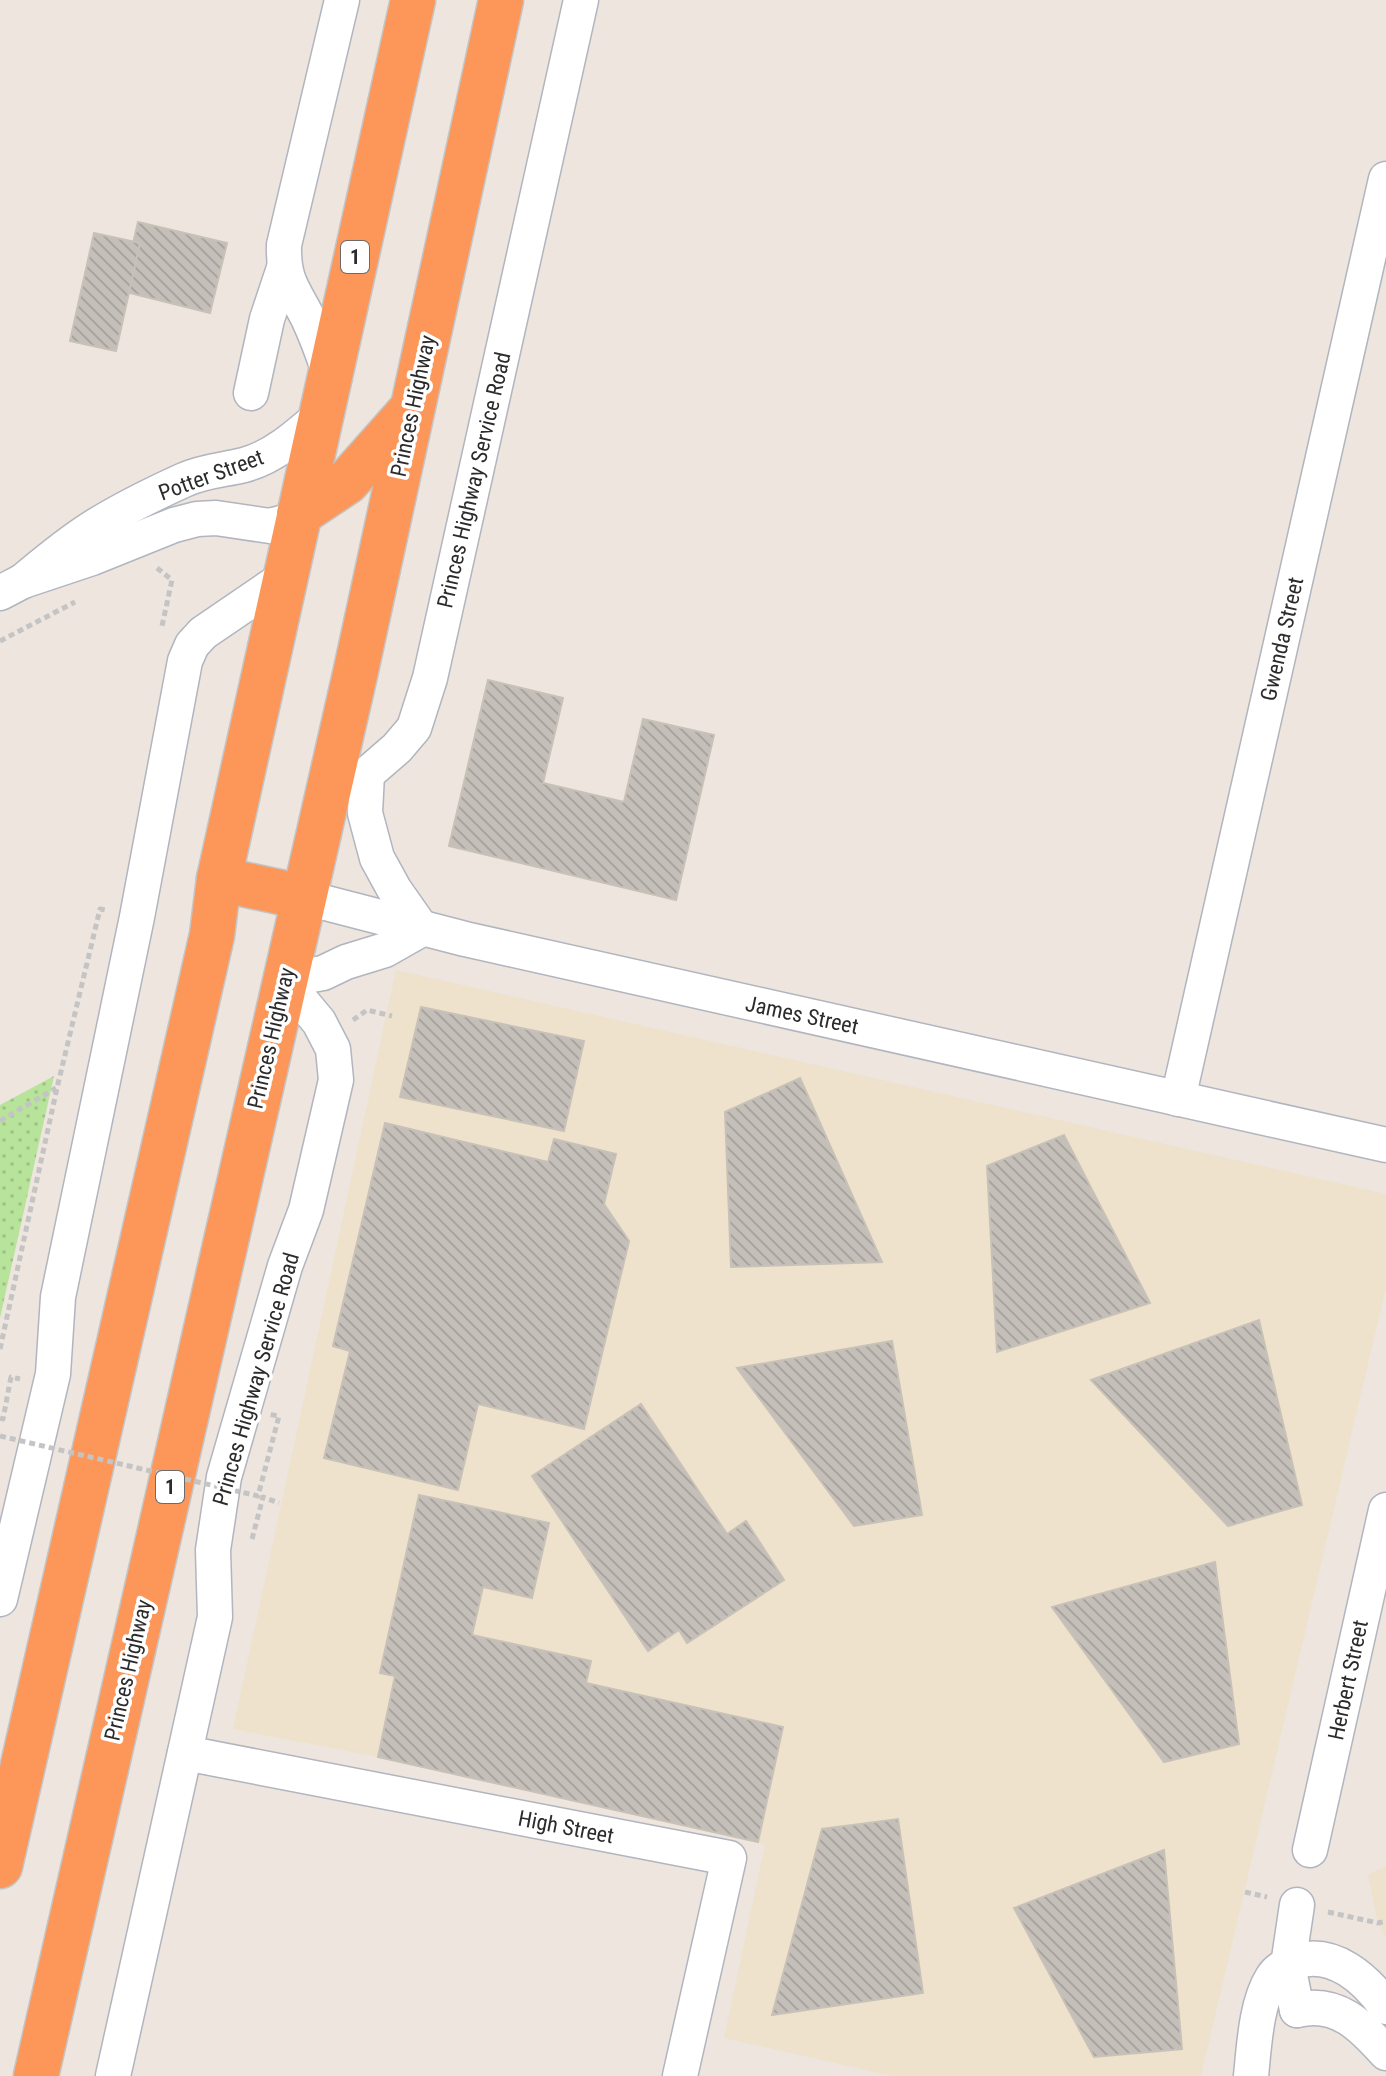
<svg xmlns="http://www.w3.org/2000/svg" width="1386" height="2076" font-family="'Roboto Condensed',sans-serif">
<defs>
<pattern id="park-dots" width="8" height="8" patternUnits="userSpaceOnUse" patternTransform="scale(2)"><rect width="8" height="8" fill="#b7e39b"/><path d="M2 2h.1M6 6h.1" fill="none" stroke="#9ec386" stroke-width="1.8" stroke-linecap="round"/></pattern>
<pattern id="building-back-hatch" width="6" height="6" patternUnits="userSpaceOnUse" patternTransform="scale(2)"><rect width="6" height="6" fill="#c5bfba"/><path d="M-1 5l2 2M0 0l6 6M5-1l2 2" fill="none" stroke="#a9a4a0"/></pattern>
</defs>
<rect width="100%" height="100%" fill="#ede5de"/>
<!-- education -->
<g fill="#eee2cd">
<path d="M 396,970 L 1386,1194 L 1386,1287 L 1201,2076 L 892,2076 L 724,2038 L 765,1845 L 758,1842 L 378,1757 L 233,1729 Z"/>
<path d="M 1386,1866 L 1386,1938 L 1378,1923 L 1368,1875 Z"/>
</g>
<!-- park -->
<path fill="url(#park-dots)" d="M 54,1076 L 0,1318 L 0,1105 Z"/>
<!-- building -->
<g fill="url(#building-back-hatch)" stroke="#c8c1b7" stroke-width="2">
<path d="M 138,222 L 227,243 L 210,313 L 122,291 Z"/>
<path d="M 94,233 L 140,243 L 116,351 L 70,341 Z"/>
<path d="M 488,680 L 563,698 L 543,783 L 624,802 L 643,719 L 714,735 L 676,900 L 449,846 Z"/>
<path d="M 421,1007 L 584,1041 L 564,1131 L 400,1097 Z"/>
<path d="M 800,1078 L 882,1262 L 731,1267 L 725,1112 Z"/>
<path d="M 385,1123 L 548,1162 L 554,1139 L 616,1154 L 604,1204 L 629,1241 L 584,1429 L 478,1404 L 458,1490 L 324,1458 L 350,1351 L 333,1346 Z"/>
<path d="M 1064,1135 L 1150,1303 L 997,1352 L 987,1166 Z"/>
<path d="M 1259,1320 L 1302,1505 L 1228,1526 L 1091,1380 Z"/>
<path d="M 892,1341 L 922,1515 L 854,1526 L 737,1368 Z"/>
<path d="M 641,1404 L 727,1534 L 746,1521 L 784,1580 L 687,1643 L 679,1630 L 648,1651 L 532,1476 Z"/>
<path d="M 419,1495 L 549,1523 L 532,1598 L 483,1587 L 472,1635 L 591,1661 L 586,1683 L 783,1727 L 758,1842 L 378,1757 L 395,1676 L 380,1673 Z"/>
<path d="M 1215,1562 L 1239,1744 L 1164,1762 L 1052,1607 Z"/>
<path d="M 898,1819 L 923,1993 L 772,2015 L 822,1829 Z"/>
<path d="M 1164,1850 L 1182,2049 L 1094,2057 L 1014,1908 Z"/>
</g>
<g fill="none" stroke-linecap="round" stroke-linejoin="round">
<defs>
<g id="minor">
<path d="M 329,372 C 323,354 316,335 308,318 C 293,289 283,280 284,245 L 342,0"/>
<path d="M 251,393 L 267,319 L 284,268"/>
<path d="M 23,581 C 43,564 64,547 86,532 C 116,512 151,495 184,480 C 203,471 224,470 244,465 C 274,457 298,435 321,415"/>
<path d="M 0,593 L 23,581 L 92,558 L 174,525 L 197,519 L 216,518 L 270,526 L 285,522 L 299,514"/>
<path d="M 303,897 L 465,939 L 1386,1145"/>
<path d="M 284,980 L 323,973 L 346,962 L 385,950 L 422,929 L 394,889 L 377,858 L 365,813 L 367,774 L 397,748 L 414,728 L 430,678 L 581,0"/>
<path d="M 1178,1099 L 1386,179"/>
<path d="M 0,1599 L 53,1374 L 58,1297 L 137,917 L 185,661 L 192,645 L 203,633 L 285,577"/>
<path d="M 185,1753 L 729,1858 L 680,2076"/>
<path d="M 1310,1850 L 1386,1510"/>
<path d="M 1297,2010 L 1288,1965 L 1297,1905"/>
<path d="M 1297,2010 C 1337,2000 1362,2026 1386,2053"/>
<path d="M 113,2076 L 215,1617 L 213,1550 L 224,1477 L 285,1266 L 306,1210 L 336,1080 L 333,1049 L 319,1022 L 284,980"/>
<path d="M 1251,2076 C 1254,2047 1256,2003 1272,1978 C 1277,1969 1288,1964 1297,1961 C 1334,1950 1366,1979 1386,2007"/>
</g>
<g id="highway">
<path d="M 299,514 L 347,482 L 411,410"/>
<path d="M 219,879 L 303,897"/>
<path d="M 0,1866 L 212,935 L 219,879 L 413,0"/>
<path d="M 36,2076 L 356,670 L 501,0"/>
</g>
</defs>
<!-- minor casing -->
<use href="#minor" stroke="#b1b5bf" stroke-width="37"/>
<!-- highway casing -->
<use href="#highway" stroke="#c4c4c4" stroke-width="47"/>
<!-- path -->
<g stroke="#c4c4c4" stroke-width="5" stroke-dasharray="6 4" stroke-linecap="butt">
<path d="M 157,568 L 172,580 L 162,626"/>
<path d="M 0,641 L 75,602"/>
<path d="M 353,1020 L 367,1010 L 392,1016"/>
<path d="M 0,1121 L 56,1088"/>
<path d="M 0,1349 L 57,1088 L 100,909 L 107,910"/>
<path d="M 0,1418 L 3,1419 L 11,1377 L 20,1379"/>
<path d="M 252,1539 L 263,1497 L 279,1503"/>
<path d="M 1245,1892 L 1267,1897"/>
<path d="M 1328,1912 L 1378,1923 L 1386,1921"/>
</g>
<!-- minor -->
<use href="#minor" stroke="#fff" stroke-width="34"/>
<!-- highway -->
<use href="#highway" stroke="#fc9759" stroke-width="44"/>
<!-- path-bridge -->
<path stroke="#c4c4c4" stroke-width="5" stroke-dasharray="6 4" stroke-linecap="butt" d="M 0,1436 L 258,1496 L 279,1416 L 267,1414"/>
</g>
<g text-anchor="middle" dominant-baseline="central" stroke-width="7" stroke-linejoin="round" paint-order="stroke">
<!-- shield labels -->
<g fill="#fff" stroke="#6b6b6b" stroke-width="2">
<rect x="341" y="241" width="28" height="32" rx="6"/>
<rect x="156" y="1471" width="28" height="32" rx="6"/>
</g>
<g font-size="20" font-weight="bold" fill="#2b2b2b">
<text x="355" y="257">1</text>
<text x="170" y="1487">1</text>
</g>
<!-- street labels -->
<g font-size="22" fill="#2b2b2b" stroke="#fff">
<text transform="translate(413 406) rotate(-78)">Princes Highway</text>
<text transform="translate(211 475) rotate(-20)">Potter Street</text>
<text transform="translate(474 480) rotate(-77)">Princes Highway Service Road</text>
<text transform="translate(1282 639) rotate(-77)">Gwenda Street</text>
<text transform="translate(802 1015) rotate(12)">James Street</text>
<text transform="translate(271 1038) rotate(-77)">Princes Highway</text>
<text transform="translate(256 1379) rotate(-74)">Princes Highway Service Road</text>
<text transform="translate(128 1670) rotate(-77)">Princes Highway</text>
<text transform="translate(1348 1680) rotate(-78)">Herbert Street</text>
<text transform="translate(566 1827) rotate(11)">High Street</text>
</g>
</g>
</svg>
